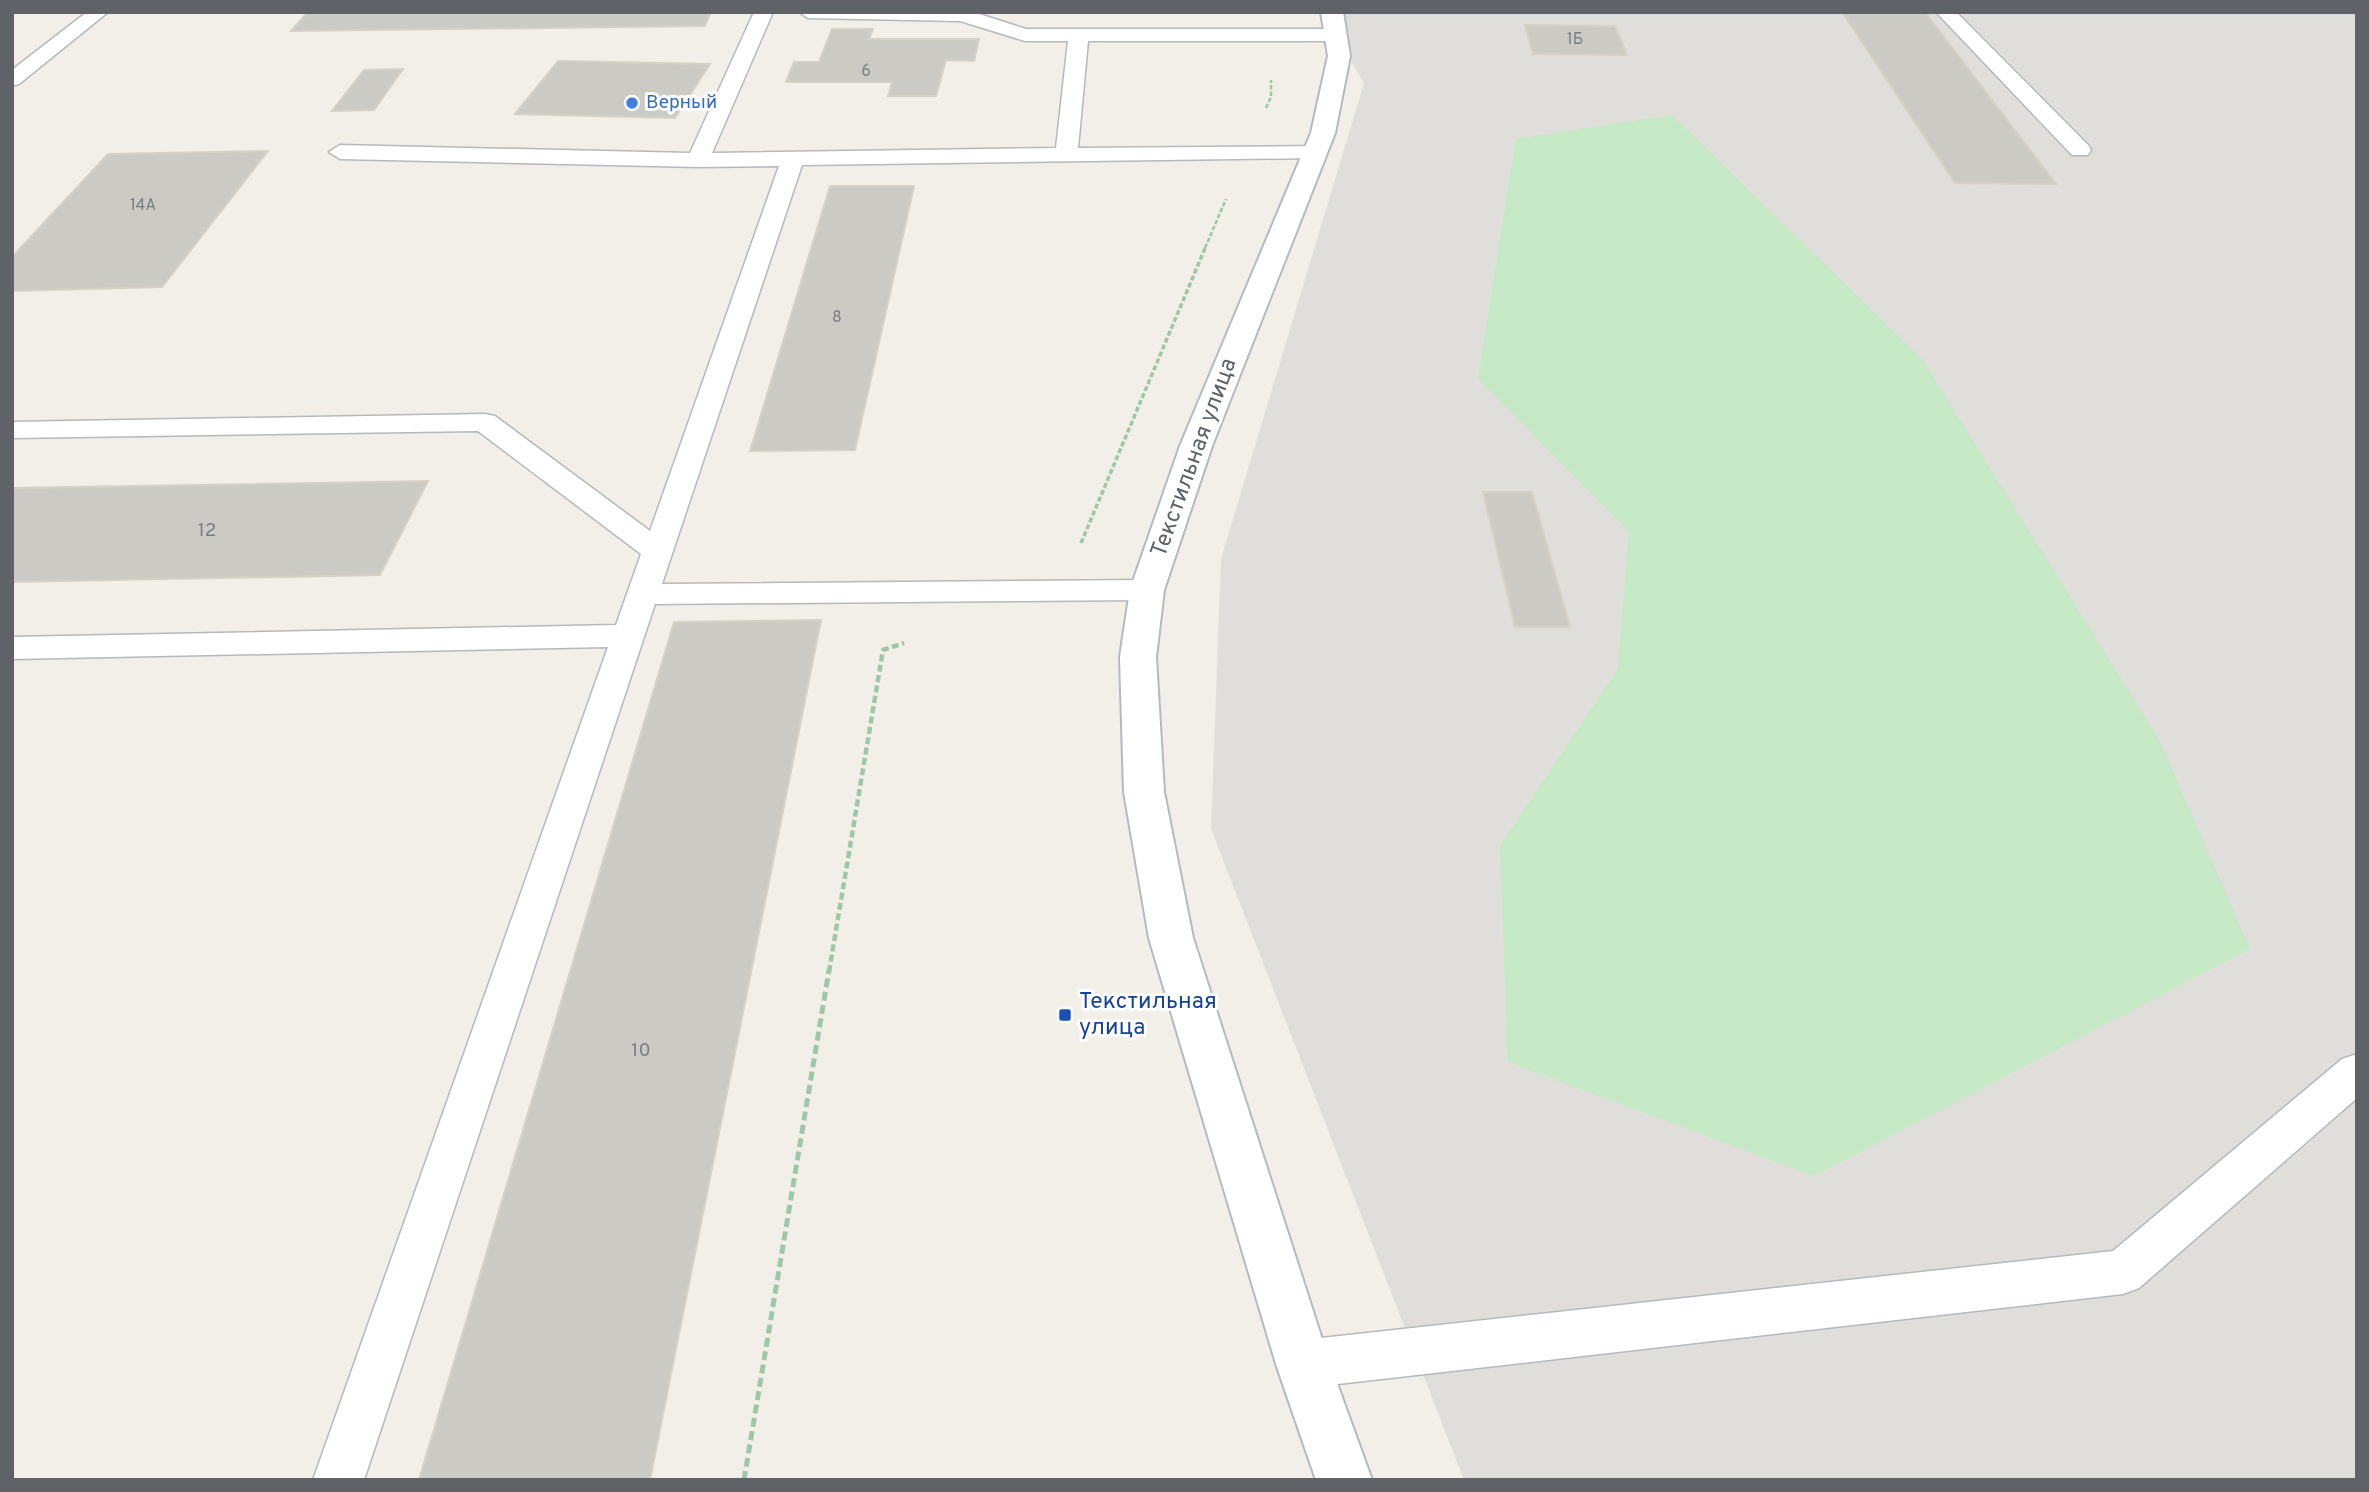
<svg xmlns="http://www.w3.org/2000/svg" width="2369" height="1492" font-family="Overpass,sans-serif">
<rect width="100%" height="100%" fill="#f1efe8"/>
<!-- industrial -->
<path fill="#e0deda" d="M 1334,12 L 2357,12 L 2357,1480 L 1464,1480 L 1211,829 L 1221,559 L 1364,83 L 1335,35 Z"/>
<!-- green -->
<path fill="#c5e8c5" d="M 1672,115 L 1922,359 L 2160,741 L 2250,949 L 1814,1176 L 1508,1062 L 1500,846 L 1618,669 L 1629,531 L 1478,379 L 1516,139 Z"/>
<!-- building -->
<g fill="#cccac5" stroke="#d6d1c6" stroke-width="2">
<path d="M 308,12 L 711,12 L 705,26 L 291,31 Z"/>
<path d="M 1842,12 L 1925,12 L 2056,184 L 1955,183 Z"/>
<path d="M 1525,25 L 1615,26 L 1627,55 L 1533,54 Z"/>
<path d="M 832,29 L 873,29 L 869,39 L 979,39 L 974,61 L 946,60 L 936,96 L 888,96 L 892,82 L 786,82 L 794,62 L 819,62 Z"/>
<path d="M 558,61 L 710,64 L 675,118 L 515,114 Z"/>
<path d="M 403,69 L 374,110 L 332,111 L 364,70 Z"/>
<path d="M 268,151 L 162,287 L 12,291 L 12,257 L 108,154 Z"/>
<path d="M 830,186 L 914,186 L 855,450 L 750,451 Z"/>
<path d="M 428,481 L 380,575 L 12,582 L 12,488 Z"/>
<path d="M 1483,492 L 1532,492 L 1570,627 L 1515,627 Z"/>
<path d="M 821,620 L 650,1480 L 419,1480 L 674,622 Z"/>
</g>
<g fill="none" stroke-linecap="round" stroke-linejoin="round">
<defs>
<g id="service">
<path d="M 87,12 L 108,12 L 19,84 L 12,86 L 12,70 Z"/>
<path d="M 754,12 L 773,12 L 712,153 L 1056,148 L 1068,41 L 1025,41 L 960,21 L 808,18 L 799,12 L 973,12 L 1026,29 L 1335,29 L 1345,35 L 1335,41 L 1088,41 L 1078,148 L 1324,146 L 1327,151 L 1316,158 L 802,165 L 662,584 L 1147,580 L 1158,583 L 1163,590 L 1158,597 L 1147,600 L 655,604 L 364,1480 L 313,1480 L 608,647 L 12,659 L 12,637 L 616,625 L 641,554 L 478,431 L 12,438 L 12,422 L 485,414 L 495,416 L 650,531 L 779,166 L 698,167 L 340,159 L 329,152 L 340,145 L 690,153 Z"/>
<path d="M 1936,12 L 1956,12 L 2088,145 L 2091,150 L 2088,155 L 2072,155 Z"/>
<path d="M 2357,1054 L 2357,1098 L 2139,1288 L 2123,1294 L 1303,1388 L 1286,1381 L 1279,1364 L 1286,1347 L 1303,1340 L 2113,1251 L 2342,1059 Z"/>
</g>
<path id="secondary" d="M 1321,12 L 1343,12 L 1350,56 L 1335,133 L 1212,446 L 1164,590 L 1156,657 L 1164,792 L 1193,938 L 1330,1364 L 1372,1480 L 1316,1480 L 1276,1364 L 1149,938 L 1124,792 L 1120,657 L 1130,590 L 1180,446 L 1311,133 L 1328,56 Z"/>
</defs>
<!-- service casing -->
<use href="#service" stroke="#b5b8bc" stroke-width="3"/>
<!-- secondary casing -->
<use href="#secondary" stroke="#b6babf" stroke-width="4"/>
<!-- path-far3 -->
<g stroke="#9cc7a9" stroke-width="2.5" stroke-dasharray="4.5 2" stroke-linecap="butt">
<path d="M 1266,108 L 1271,97 L 1271,80"/>
<path d="M 1205,248 L 1226,199"/>
</g>
<!-- path-far2 -->
<path stroke="#9cc7a9" stroke-width="3.5" stroke-dasharray="5 2.5" stroke-linecap="butt" d="M 1081,543 L 1206,246"/>
<!-- path-far1 -->
<path stroke="#9cc7a9" stroke-width="4.5" stroke-dasharray="7 3.5" stroke-linecap="butt" d="M 829,972 L 883,650 L 904,643"/>
<!-- path -->
<path stroke="#9cc7a9" stroke-width="5" stroke-dasharray="9 4.5" stroke-linecap="butt" d="M 744,1480 L 829,970"/>
<!-- service -->
<use href="#service" fill="#fff" fill-rule="evenodd"/>
<!-- secondary -->
<use href="#secondary" fill="#fff" fill-rule="evenodd"/>
</g>
<!-- markers -->
<circle fill="#3f7fe0" stroke="#fff" stroke-width="2.5" cx="632" cy="103" r="7"/>
<rect fill="#1a4fb4" stroke="#fff" stroke-width="2.5" x="1058" y="1008" width="14" height="14" rx="3.5"/>
<g text-anchor="middle" dominant-baseline="central" stroke-width="6" stroke-linejoin="round" paint-order="stroke">
<!-- far-number labels -->
<g font-size="16" fill="#7a7d7f">
<text x="1575" y="40">1Б</text>
<text x="866" y="72">6</text>
<text x="143" y="206">14А</text>
<text x="837" y="318">8</text>
</g>
<!-- far-shop labels -->
<g font-size="19" fill="#366cbe" stroke="#fff" text-anchor="start">
<text x="646" y="103">Верный</text>
</g>
<!-- number labels -->
<g font-size="19" fill="#7a7d7f">
<text x="207" y="531">12</text>
<text x="641" y="1051">10</text>
</g>
<!-- street labels -->
<g font-size="23" fill="#5f6368" stroke="#fff">
<text transform="translate(1195 458) rotate(-70)">Текстильная улица</text>
</g>
<!-- transit labels -->
<g font-size="23" fill="#164399" stroke="#fff" text-anchor="start">
<text x="1079" y="1002">Текстильная<tspan x="1079" dy="26">улица</tspan></text>
</g>
</g>
<!-- border -->
<rect width="2369" height="1492" fill="none" stroke="#5f6368" stroke-width="28"/>
</svg>
